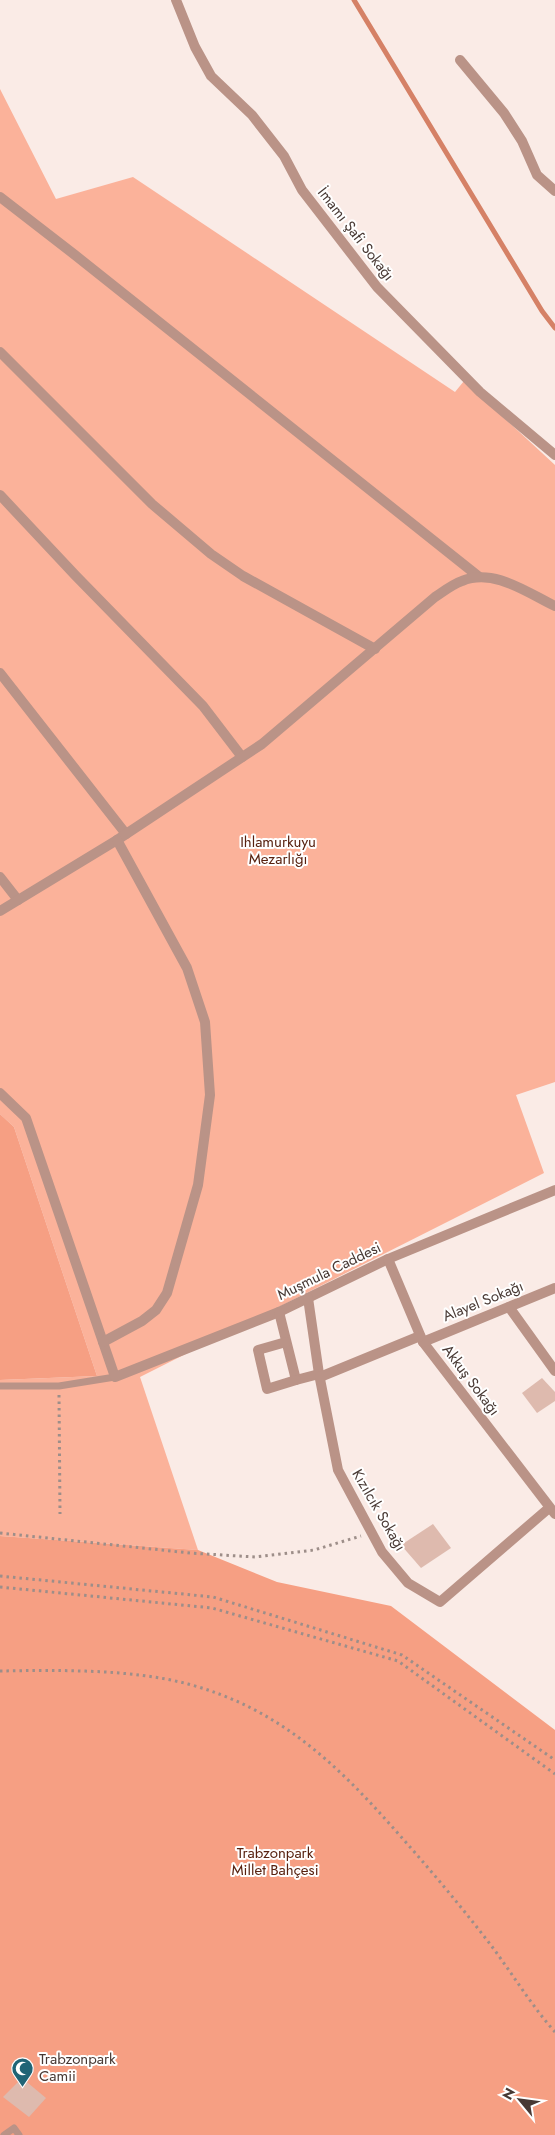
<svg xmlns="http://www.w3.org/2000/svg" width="555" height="2135" font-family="Jost,sans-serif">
<rect width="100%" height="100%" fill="#faebe6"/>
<!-- green -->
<path fill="#fbb29a" d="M 0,89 L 56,199 L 133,177 L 455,392 L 464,381 L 555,465 L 555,1082 L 516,1095 L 544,1173 L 140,1377 L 198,1550 L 0,1536 L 0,1380 L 97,1376 L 14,1127 L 0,1114 Z"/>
<!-- forest -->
<g fill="#f69f83">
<path d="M 0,1114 L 14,1127 L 97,1376 L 0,1380 Z"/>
<path d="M 0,1536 L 198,1550 L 277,1582 L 391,1606 L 555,1730 L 555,2135 L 0,2135 Z"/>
</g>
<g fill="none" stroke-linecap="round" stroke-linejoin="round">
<!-- stream -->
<path stroke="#d58166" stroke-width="5" d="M 354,0 L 542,311 L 555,328"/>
</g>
<!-- building -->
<g fill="#debaae">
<path d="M 542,1378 L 555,1392 L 555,1401 L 537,1413 L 522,1393 Z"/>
<path d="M 433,1524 L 451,1548 L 421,1568 L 401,1545 Z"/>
<path d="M 22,2078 L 46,2098 L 29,2117 L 3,2097 Z"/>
</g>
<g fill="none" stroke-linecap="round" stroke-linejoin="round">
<!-- path -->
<g stroke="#9d8e89" stroke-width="3" stroke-dasharray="2.5 4" stroke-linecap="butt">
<path d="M 59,1395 L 60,1514"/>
<path d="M 0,1533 L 190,1553 L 255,1557 L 314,1550 L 361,1536"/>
<path d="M 0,1576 L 213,1597 L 402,1655 L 555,1760"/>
<path d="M 0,1587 L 212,1608 L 398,1661 L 555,1774"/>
<path d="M 0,1671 C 60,1670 131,1669 188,1684 C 278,1708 336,1763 395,1830 C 428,1867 460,1905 490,1944 C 512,1973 531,2005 555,2032"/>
</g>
<!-- lane -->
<g stroke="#ba9387" stroke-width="7">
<path d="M 0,1386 L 59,1386 L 115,1377"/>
<path d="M 4,2135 L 14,2128 L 19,2135"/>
</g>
<!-- street -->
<g stroke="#ba9387" stroke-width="10">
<path d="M 176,0 L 195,47 L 211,76 L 252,115 L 284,156 L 302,190 L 377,287 L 480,392 L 555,455"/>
<path d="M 460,60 L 504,113 L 522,141 L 537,175 L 555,191"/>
<path d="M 0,197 L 75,255 L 478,576"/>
<path d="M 0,352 L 152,504 L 211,554 L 243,576 L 375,649"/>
<path d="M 0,495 L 76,576 L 203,706 L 242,757"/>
<path d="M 0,673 L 126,834"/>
<path d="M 0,877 L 18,900"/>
<path d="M 0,911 L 117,840 L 262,744 L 435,597 C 444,591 453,584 462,581 C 494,568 526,592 555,606"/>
<path d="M 0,1093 L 26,1118 L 115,1377 L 279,1312 L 388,1259 L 555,1190"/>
<path d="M 388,1259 L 423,1342 L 555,1514"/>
<path d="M 308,1298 L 319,1374 L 338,1470 L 382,1552 L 408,1583 L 440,1602 L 549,1508"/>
<path d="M 509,1307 L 555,1371"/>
<path d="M 279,1312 L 296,1380 L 319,1374"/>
<path d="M 103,1342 L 142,1321 L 156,1310 L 167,1293 L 198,1185 L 210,1095 L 205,1022 L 187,968 L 117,840"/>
<path d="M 286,1342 L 258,1350 L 267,1389 L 296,1380"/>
<path d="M 423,1342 L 555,1288"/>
<path d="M 320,1377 L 420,1336"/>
</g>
</g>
<!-- icons -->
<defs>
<symbol id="mosque-pin" viewBox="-11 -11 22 30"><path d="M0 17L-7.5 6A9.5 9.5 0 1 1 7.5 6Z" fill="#206476" stroke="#fff"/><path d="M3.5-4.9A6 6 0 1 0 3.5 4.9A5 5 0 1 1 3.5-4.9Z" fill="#fff"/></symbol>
</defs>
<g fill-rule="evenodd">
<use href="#mosque-pin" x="10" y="2056" width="25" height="34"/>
</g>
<g text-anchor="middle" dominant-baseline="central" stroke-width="4" stroke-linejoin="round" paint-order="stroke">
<!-- street labels -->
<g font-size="15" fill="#483934" stroke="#fff">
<text transform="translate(356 234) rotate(52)">İmamı Şafi Sokağı</text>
<text transform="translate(329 1271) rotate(-26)">Muşmula Caddesi</text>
<text transform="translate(483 1301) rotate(-22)">Alayel Sokağı</text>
<text transform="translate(471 1380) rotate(53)">Akkuş Sokağı</text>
<text transform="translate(379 1510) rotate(60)">Kızılcık Sokağı</text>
</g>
<!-- park labels -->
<g font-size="15" fill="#582210" stroke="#fff">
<text x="278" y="842">Ihlamurkuyu<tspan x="278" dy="17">Mezarlığı</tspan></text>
<text x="275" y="1853">Trabzonpark<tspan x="275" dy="17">Millet Bahçesi</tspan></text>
</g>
<!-- poi labels -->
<g font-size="15" fill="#483934" stroke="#fff" text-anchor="start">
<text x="39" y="2059">Trabzonpark<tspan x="39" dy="17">Camii</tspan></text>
</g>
</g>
<!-- north arrow -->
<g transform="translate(520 2100) rotate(299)" stroke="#ffffff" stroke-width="4" paint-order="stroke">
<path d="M0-4L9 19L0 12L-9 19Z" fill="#483934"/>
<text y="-8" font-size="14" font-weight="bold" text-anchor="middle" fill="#483934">N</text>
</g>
</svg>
